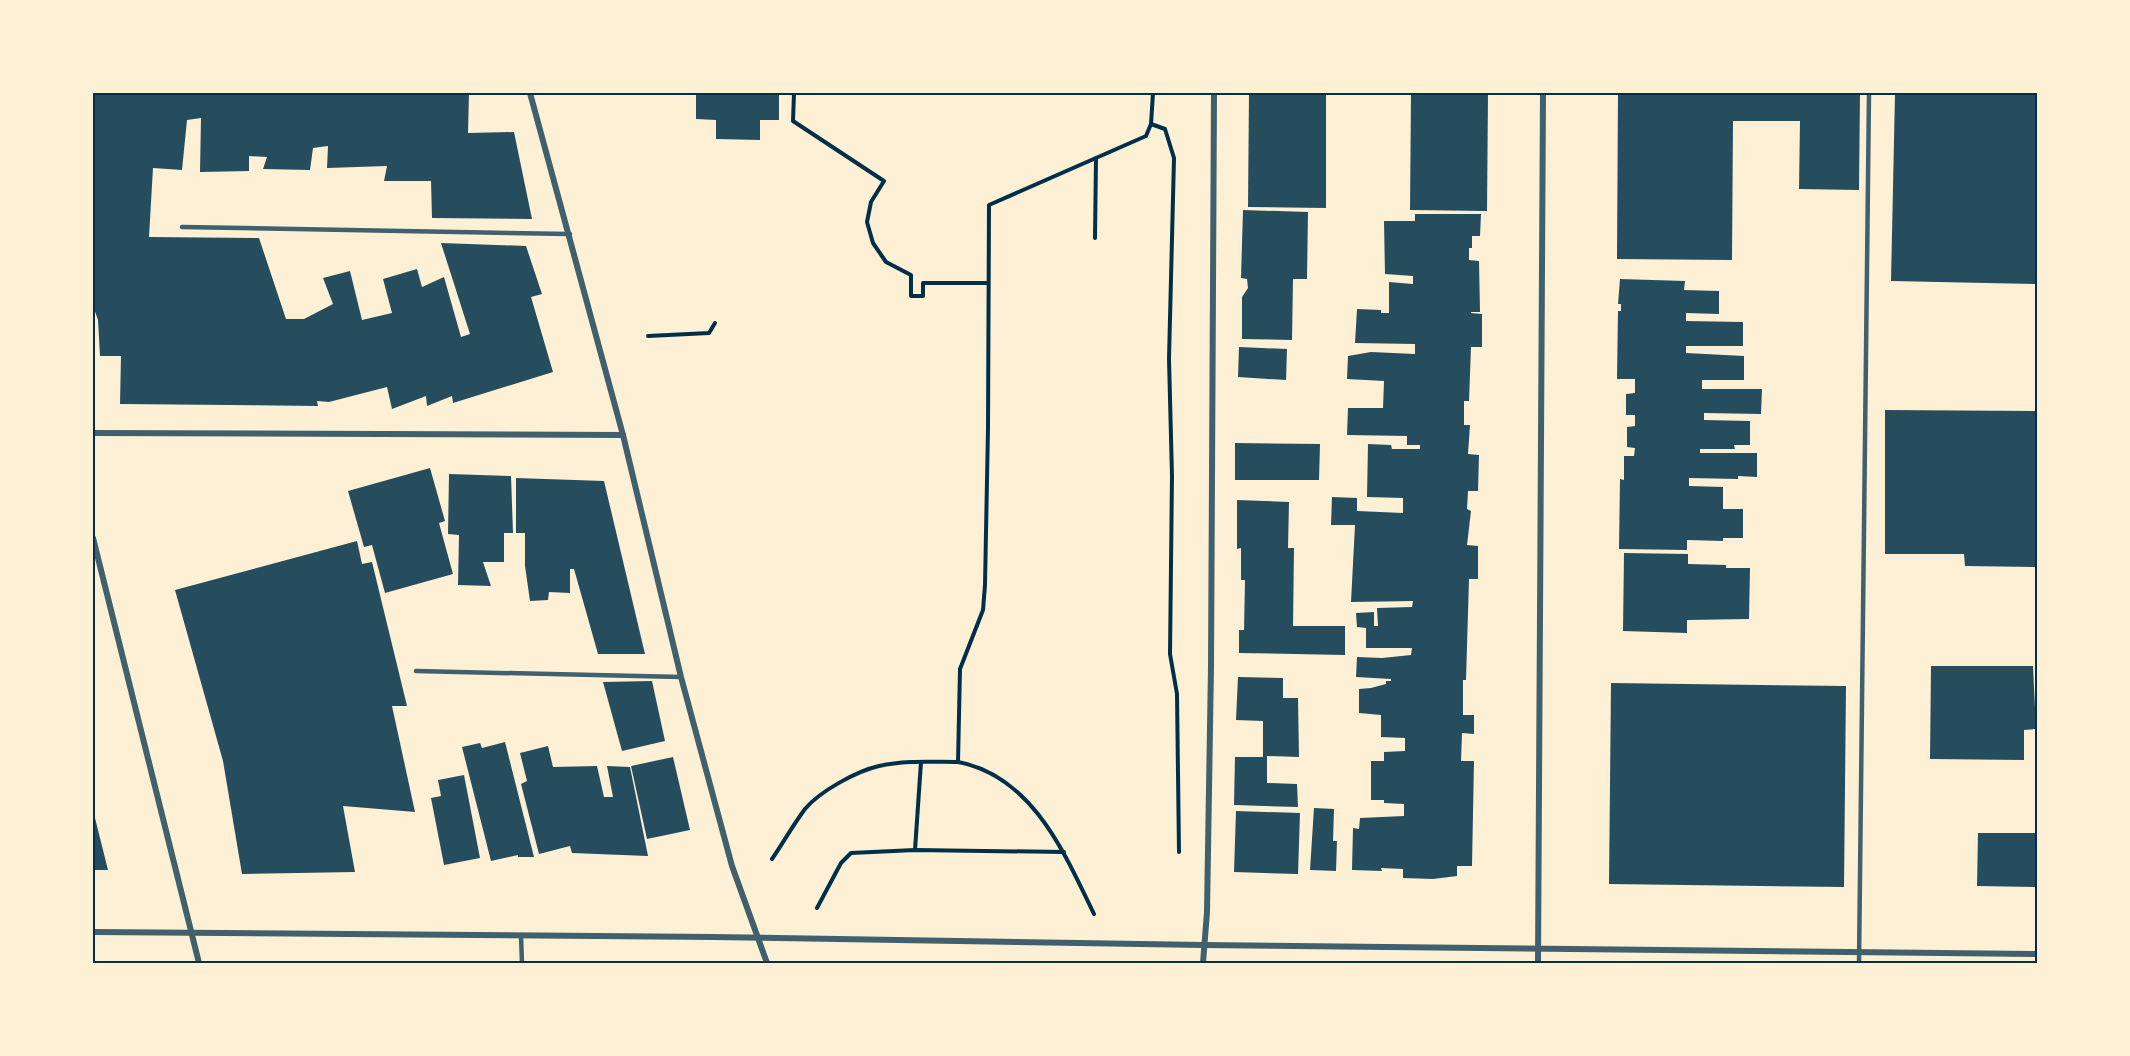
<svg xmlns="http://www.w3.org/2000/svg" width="2130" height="1056" font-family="'Times New Roman',serif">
<rect width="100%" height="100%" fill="#fdf0d5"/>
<!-- building -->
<g fill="#264d5e">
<path d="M 93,93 L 469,93 L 468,133 L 514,132 L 532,219 L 432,218 L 431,181 L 384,181 L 387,166 L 327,168 L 328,146 L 313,148 L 310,170 L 263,169 L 267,157 L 249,156 L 249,171 L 200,172 L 201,118 L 187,120 L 182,170 L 153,168 L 149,237 L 259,238 L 286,319 L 304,319 L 333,304 L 323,278 L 350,271 L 362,320 L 392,313 L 383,279 L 417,269 L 422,287 L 444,277 L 461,337 L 470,334 L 441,243 L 526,246 L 542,294 L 531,297 L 553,372 L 453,403 L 452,396 L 427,406 L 426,396 L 392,409 L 387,387 L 329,402 L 317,401 L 318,406 L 120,404 L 121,356 L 100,356 L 98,320 L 93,306 Z"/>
<path d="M 696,93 L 779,93 L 779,120 L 760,120 L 760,140 L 716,139 L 716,120 L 696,119 Z"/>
<path d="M 1249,93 L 1326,93 L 1326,208 L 1248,207 Z"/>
<path d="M 1411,93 L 1488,93 L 1487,211 L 1410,210 Z"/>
<path d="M 1618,93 L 1860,93 L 1859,190 L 1799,189 L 1800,121 L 1733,121 L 1732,260 L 1617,259 Z"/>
<path d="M 1895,93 L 2037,93 L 2037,284 L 1891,281 Z"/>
<path d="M 1243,210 L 1308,212 L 1307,279 L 1293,279 L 1292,340 L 1242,339 L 1242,297 L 1248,288 L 1247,279 L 1241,278 Z"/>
<path d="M 1415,214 L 1481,214 L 1480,236 L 1472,236 L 1472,248 L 1469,248 L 1469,260 L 1479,261 L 1480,312 L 1471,312 L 1471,313 L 1482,314 L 1482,347 L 1471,347 L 1469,401 L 1464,401 L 1464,425 L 1470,425 L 1468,454 L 1479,455 L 1478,491 L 1468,491 L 1467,509 L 1471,511 L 1467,545 L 1478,546 L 1478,579 L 1469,579 L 1466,680 L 1463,680 L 1463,715 L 1474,715 L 1474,734 L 1462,733 L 1461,761 L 1474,761 L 1472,866 L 1457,866 L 1457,876 L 1433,879 L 1403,878 L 1403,869 L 1381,868 L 1382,871 L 1352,870 L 1353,828 L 1359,829 L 1360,818 L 1404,816 L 1404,804 L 1384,803 L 1384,800 L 1371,800 L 1371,761 L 1384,761 L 1384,752 L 1405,751 L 1405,738 L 1381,737 L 1381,715 L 1359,713 L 1359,689 L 1371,688 L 1386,684 L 1386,681 L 1391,681 L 1391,679 L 1356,677 L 1357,657 L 1382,658 L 1411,655 L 1412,648 L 1366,648 L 1366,628 L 1357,627 L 1356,613 L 1374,612 L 1374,626 L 1378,626 L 1377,608 L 1412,607 L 1413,601 L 1351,602 L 1355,525 L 1331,525 L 1332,497 L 1357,498 L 1357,511 L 1403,513 L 1403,498 L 1367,497 L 1368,444 L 1391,445 L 1392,449 L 1420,449 L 1420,445 L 1407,445 L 1407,436 L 1347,435 L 1348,408 L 1383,408 L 1384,381 L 1347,379 L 1348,356 L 1371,352 L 1415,354 L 1415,344 L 1355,343 L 1357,309 L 1381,310 L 1381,313 L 1389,313 L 1389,282 L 1413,284 L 1413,276 L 1385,274 L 1384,221 L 1415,221 Z"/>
<path d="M 1620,279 L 1685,281 L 1684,290 L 1719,291 L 1719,314 L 1686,313 L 1686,321 L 1743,322 L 1743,346 L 1686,346 L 1686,353 L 1744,356 L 1744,380 L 1702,380 L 1702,389 L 1762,389 L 1761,414 L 1704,413 L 1704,420 L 1750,421 L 1750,445 L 1734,445 L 1735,449 L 1700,449 L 1700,453 L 1757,453 L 1757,477 L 1738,476 L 1738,479 L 1689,478 L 1689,486 L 1723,487 L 1723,509 L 1743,509 L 1743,538 L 1723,538 L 1723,541 L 1687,540 L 1687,550 L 1619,549 L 1620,479 L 1624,480 L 1624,456 L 1634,456 L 1635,448 L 1627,447 L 1627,427 L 1635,426 L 1635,415 L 1626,415 L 1626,394 L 1635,393 L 1635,379 L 1617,379 L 1618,311 L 1621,311 L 1621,304 L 1618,304 Z"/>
<path d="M 1239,347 L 1287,349 L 1286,380 L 1238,377 Z"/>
<path d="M 1885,410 L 2037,411 L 2037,567 L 1965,566 L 1964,554 L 1885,554 Z"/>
<path d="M 1235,443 L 1320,444 L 1319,480 L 1235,480 Z"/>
<path d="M 430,468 L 445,521 L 439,523 L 453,574 L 385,593 L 372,545 L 364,547 L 348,491 Z"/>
<path d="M 449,474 L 511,476 L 513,533 L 504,533 L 504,562 L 483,562 L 491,586 L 458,585 L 459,535 L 448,534 Z"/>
<path d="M 516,478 L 604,481 L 645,654 L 598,654 L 574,569 L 570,569 L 570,593 L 549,592 L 548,600 L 530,601 L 525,566 L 525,533 L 516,533 Z"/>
<path d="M 1237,500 L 1289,502 L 1288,548 L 1294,548 L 1293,626 L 1345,626 L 1345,655 L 1239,653 L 1239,630 L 1244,630 L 1245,580 L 1241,580 L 1241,548 L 1237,549 Z"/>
<path d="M 357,541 L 362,564 L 372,562 L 407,706 L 392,706 L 415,812 L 343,806 L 355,872 L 242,874 L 223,761 L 175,590 Z"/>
<path d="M 1624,553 L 1688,554 L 1688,564 L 1726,565 L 1726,568 L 1750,568 L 1749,619 L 1687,620 L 1687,633 L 1623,631 Z"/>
<path d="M 1931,666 L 2033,666 L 2036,729 L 2024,730 L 2024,760 L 1930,759 Z"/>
<path d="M 1238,677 L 1283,678 L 1283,698 L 1298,698 L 1299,757 L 1267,756 L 1267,783 L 1297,784 L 1298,807 L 1234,805 L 1235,757 L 1263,757 L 1263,721 L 1236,720 Z"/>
<path d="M 652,681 L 665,741 L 622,751 L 603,682 Z"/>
<path d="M 1611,683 L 1846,686 L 1844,887 L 1609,884 Z"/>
<path d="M 505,742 L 534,857 L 518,857 L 518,855 L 491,861 L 462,747 L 480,743 L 482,748 Z"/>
<path d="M 548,746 L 553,767 L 597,766 L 604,797 L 613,797 L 607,766 L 630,767 L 648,856 L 572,853 L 570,846 L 539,854 L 521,784 L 527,781 L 520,753 Z"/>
<path d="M 673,757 L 690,830 L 647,839 L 631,766 Z"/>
<path d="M 464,775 L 480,858 L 444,865 L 431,798 L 441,796 L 438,780 Z"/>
<path d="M 1314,808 L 1334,809 L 1333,841 L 1337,841 L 1336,871 L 1310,870 Z"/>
<path d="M 1236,811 L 1300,813 L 1298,874 L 1234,872 Z"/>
<path d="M 93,814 L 94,814 L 108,870 L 93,870 Z"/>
<path d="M 1978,833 L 2037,833 L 2037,887 L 1977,886 Z"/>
</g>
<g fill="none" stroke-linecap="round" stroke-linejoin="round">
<!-- path -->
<g stroke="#003049" stroke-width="4">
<path d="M 794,93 L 793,121 L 884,181 L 871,202 L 867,222 L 873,243 L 886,262 L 911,275 L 911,296 L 923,296 L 923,283 L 988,283"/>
<path d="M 1151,124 L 1165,129 L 1174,158 L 1169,359 L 1172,476 L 1170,654 L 1177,694 L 1179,852"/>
<path d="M 1095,238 L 1096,158"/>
<path d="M 648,336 L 709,333 L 715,323"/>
<path d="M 958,762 C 1032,776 1064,852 1094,914"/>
<path d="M 915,850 L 921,762"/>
<path d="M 772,859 C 783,843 793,825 805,809 C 820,791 857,771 879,766 C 905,760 932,762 958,762 L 960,669 L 983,610 L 985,585 L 988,428 L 989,205 L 1146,136 L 1151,124 L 1153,93"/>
<path d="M 817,908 L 841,863 L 851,853 L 915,850 L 1064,852"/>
</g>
<!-- service -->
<g stroke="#3f606c" stroke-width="4.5">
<path d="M 182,227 L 570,234"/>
<path d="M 416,671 L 681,677"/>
<path d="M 521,936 L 522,963"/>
<path d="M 1859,963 L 1869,93"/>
</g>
<!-- minor -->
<g stroke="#3f606c" stroke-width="6">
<path d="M 530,93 L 623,435 L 681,677 L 732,866 L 767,963"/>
<path d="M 93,433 L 623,435"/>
<path d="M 93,538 L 199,963"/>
<path d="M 93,932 L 713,937 L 1203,945 L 2037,954"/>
<path d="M 1203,963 L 1207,912 L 1211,667 L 1214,93"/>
<path d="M 1538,963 L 1543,93"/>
</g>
</g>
<!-- border -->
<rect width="2130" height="1056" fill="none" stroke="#fdf0d5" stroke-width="189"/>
<rect x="94" y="94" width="1942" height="868" fill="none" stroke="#003049" stroke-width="2"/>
</svg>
